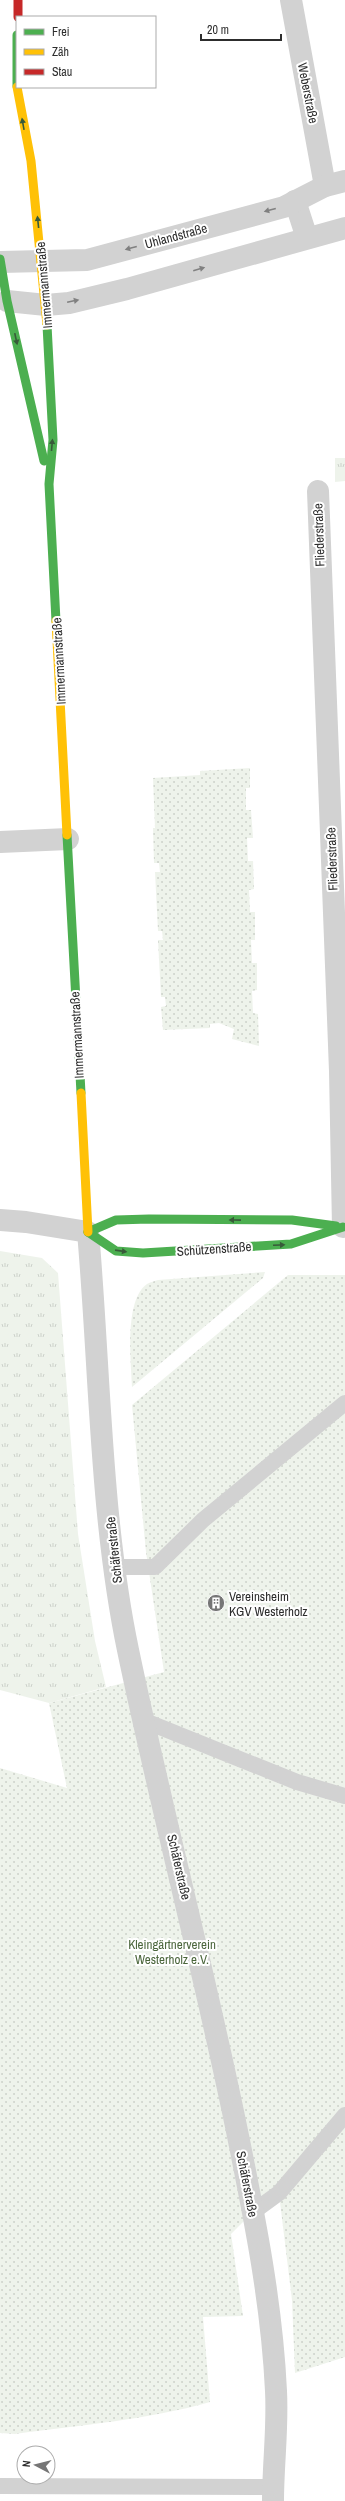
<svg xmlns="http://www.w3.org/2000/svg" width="345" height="2501" font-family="'Archivo Narrow',sans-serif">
<defs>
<pattern id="grass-dots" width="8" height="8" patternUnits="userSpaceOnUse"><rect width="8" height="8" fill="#eef3eb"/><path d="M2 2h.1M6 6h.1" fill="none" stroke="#ccd1ca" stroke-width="1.8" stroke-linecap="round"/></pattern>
<pattern id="park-tufts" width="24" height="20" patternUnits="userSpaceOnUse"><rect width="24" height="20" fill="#eef3eb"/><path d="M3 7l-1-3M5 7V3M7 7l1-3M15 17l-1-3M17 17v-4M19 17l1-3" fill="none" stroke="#ccd1ca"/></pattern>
</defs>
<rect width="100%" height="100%" fill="#fff"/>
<!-- grass -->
<g fill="url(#grass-dots)">
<path d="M 250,768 L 250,788 L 246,788 L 246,810 L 251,810 L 253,838 L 247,838 L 248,861 L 253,861 L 254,889 L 249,890 L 250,912 L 255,912 L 255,940 L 251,940 L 252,963 L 257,963 L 257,990 L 252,991 L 253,1013 L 258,1014 L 259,1046 L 232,1039 L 234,1029 L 219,1023 L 210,1024 L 210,1028 L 163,1030 L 161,1007 L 166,1006 L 165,997 L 161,997 L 158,940 L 163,940 L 162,931 L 158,931 L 155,872 L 160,872 L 159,863 L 154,863 L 153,828 L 155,828 L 153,778 L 200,775 L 200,771 Z"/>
<path d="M 265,1272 L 263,1278 L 132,1387 C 131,1362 124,1300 147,1284 C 150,1282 155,1281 158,1280 Z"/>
<path d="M 288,1275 L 345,1275 L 345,2357 L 295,2373 L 292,2300 L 279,2194 L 253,2212 L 231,2234 L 243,2316 L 203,2317 L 210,2402 C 147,2420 80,2425 15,2434 L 0,2433 L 0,1768 L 67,1788 L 49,1703 L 164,1672 L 146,1552 L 132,1405 Z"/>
</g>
<!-- park -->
<g fill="url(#park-tufts)">
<path d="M 335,458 L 345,458 L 345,481 L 335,482 Z"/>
<path d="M 0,1251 L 42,1258 L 58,1273 L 78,1534 L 95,1641 L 106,1687 L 49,1703 L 0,1690 Z"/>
</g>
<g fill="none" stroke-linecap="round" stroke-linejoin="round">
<!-- lane -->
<g stroke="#d2d2d2" stroke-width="16">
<path d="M 115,1567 L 155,1567 L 203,1520 L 345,1403"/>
<path d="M 145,1721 L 297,1782 L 345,1796"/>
<path d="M 253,2212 L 279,2193 L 345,2115"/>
<path d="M 0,2486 L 273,2487"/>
</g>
<!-- street -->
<g stroke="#d2d2d2" stroke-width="22">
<path d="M 291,0 L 325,186"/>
<path d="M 295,201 L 307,238"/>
<path d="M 0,262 L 87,260 L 284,207 L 325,186 L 345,181"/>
<path d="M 7,301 L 46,305 L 69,303 L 127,289 L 345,228"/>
<path d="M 318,491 L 340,1071 L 343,1227"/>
<path d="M 0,842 L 68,839"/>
<path d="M 0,1220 L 26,1222 L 88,1232 C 100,1369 100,1516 128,1650 C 162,1813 205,1973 238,2136 C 255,2220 272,2305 276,2391 C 278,2428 273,2465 273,2501"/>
</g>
<!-- fast -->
<g stroke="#4caf50" stroke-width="9">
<path d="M 17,35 L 17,86"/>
<path d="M 0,259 L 7,301 L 44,461"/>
<path d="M 47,325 L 53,440 L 49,484 L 56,621"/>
<path d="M 67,835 L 81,1093"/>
<path d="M 88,1232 L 116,1251 L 143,1253 L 291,1244 L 343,1227"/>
<path d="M 88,1232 L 116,1220 L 149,1219 L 292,1220 L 336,1226"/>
</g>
<!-- slow -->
<g stroke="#ffc107" stroke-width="9">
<path d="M 17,87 L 31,161 L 47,325"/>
<path d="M 56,621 L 67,835"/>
<path d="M 81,1093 L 88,1232"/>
</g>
<!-- jam -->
<path stroke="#c62828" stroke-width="9" d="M 18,0 L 18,17"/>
</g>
<!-- one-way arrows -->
<defs><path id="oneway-solid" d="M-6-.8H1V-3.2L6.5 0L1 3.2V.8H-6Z"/></defs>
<g fill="#385a39">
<use href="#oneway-solid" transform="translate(23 124) rotate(-100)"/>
<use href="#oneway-solid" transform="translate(38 222) rotate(-96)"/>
<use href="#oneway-solid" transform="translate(16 339) rotate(78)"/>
<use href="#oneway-solid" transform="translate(52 445) rotate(-85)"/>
<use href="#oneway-solid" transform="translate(235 1220) rotate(-179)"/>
<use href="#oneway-solid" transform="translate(279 1245) rotate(-3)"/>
<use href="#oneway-solid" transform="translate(121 1251) rotate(8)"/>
</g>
<g fill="#808080">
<use href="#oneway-solid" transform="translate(270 210) rotate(165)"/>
<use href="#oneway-solid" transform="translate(131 248) rotate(165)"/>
<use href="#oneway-solid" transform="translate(199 269) rotate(-16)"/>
<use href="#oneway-solid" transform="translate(73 301) rotate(-12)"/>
</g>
<!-- icons -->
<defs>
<symbol id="building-disc" viewBox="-11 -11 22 22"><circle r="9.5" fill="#767676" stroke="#fff"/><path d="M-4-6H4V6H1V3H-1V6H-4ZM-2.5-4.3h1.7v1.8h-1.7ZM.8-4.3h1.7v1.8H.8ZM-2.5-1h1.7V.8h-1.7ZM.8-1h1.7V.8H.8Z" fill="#fff"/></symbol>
</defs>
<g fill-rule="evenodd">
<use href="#building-disc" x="206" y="1593" width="20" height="20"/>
</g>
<g text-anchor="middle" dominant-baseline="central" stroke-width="4" stroke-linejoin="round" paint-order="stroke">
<!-- street labels -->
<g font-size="13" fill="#2d2d2d" stroke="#fff">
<text transform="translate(308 93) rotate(79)">Weberstraße</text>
<text transform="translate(176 236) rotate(-15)">Uhlandstraße</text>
<text transform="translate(44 285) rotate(-95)">Immermannstraße</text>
<text transform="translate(319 535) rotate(-92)">Fliederstraße</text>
<text transform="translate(59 661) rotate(-93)">Immermannstraße</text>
<text transform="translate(332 859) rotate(-92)">Fliederstraße</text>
<text transform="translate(77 1035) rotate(-93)">Immermannstraße</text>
<text transform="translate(214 1249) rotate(-4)">Schützenstraße</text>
<text transform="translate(114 1550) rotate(-96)">Schäferstraße</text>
<text transform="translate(179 1867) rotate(77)">Schäferstraße</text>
<text transform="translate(247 2184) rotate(79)">Schäferstraße</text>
</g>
<!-- poi labels -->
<g font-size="13" fill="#2d2d2d" stroke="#fff" text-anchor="start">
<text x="229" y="1596">Vereinsheim<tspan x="229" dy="15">KGV Westerholz</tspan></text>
</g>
<!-- park labels -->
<g font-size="13" fill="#4b663c" stroke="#fff">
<text x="172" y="1944">Kleingärtnerverein<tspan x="172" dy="15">Westerholz e.V.</tspan></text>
</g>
</g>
<!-- legend -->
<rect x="16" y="16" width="140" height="72" fill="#ffffff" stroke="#ababab"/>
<rect x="24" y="29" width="20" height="6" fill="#4caf50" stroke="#ababab"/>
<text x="52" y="36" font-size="12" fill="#2d2d2d">Frei</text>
<rect x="24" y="49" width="20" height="6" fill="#ffc107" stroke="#ababab"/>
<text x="52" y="56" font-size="12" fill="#2d2d2d">Zäh</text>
<rect x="24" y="69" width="20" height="6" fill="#c62828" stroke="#ababab"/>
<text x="52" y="76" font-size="12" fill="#2d2d2d">Stau</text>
<!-- north arrow -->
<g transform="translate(36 2465) rotate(277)"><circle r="19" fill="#ffffff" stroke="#ababab"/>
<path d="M0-3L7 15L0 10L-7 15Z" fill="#767676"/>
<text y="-6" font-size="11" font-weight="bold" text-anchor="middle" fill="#2d2d2d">N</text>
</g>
<!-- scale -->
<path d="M201 34v6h80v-6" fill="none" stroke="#2d2d2d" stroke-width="2"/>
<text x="207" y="34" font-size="12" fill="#2d2d2d" stroke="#ffffff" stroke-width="3" paint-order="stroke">20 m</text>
</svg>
